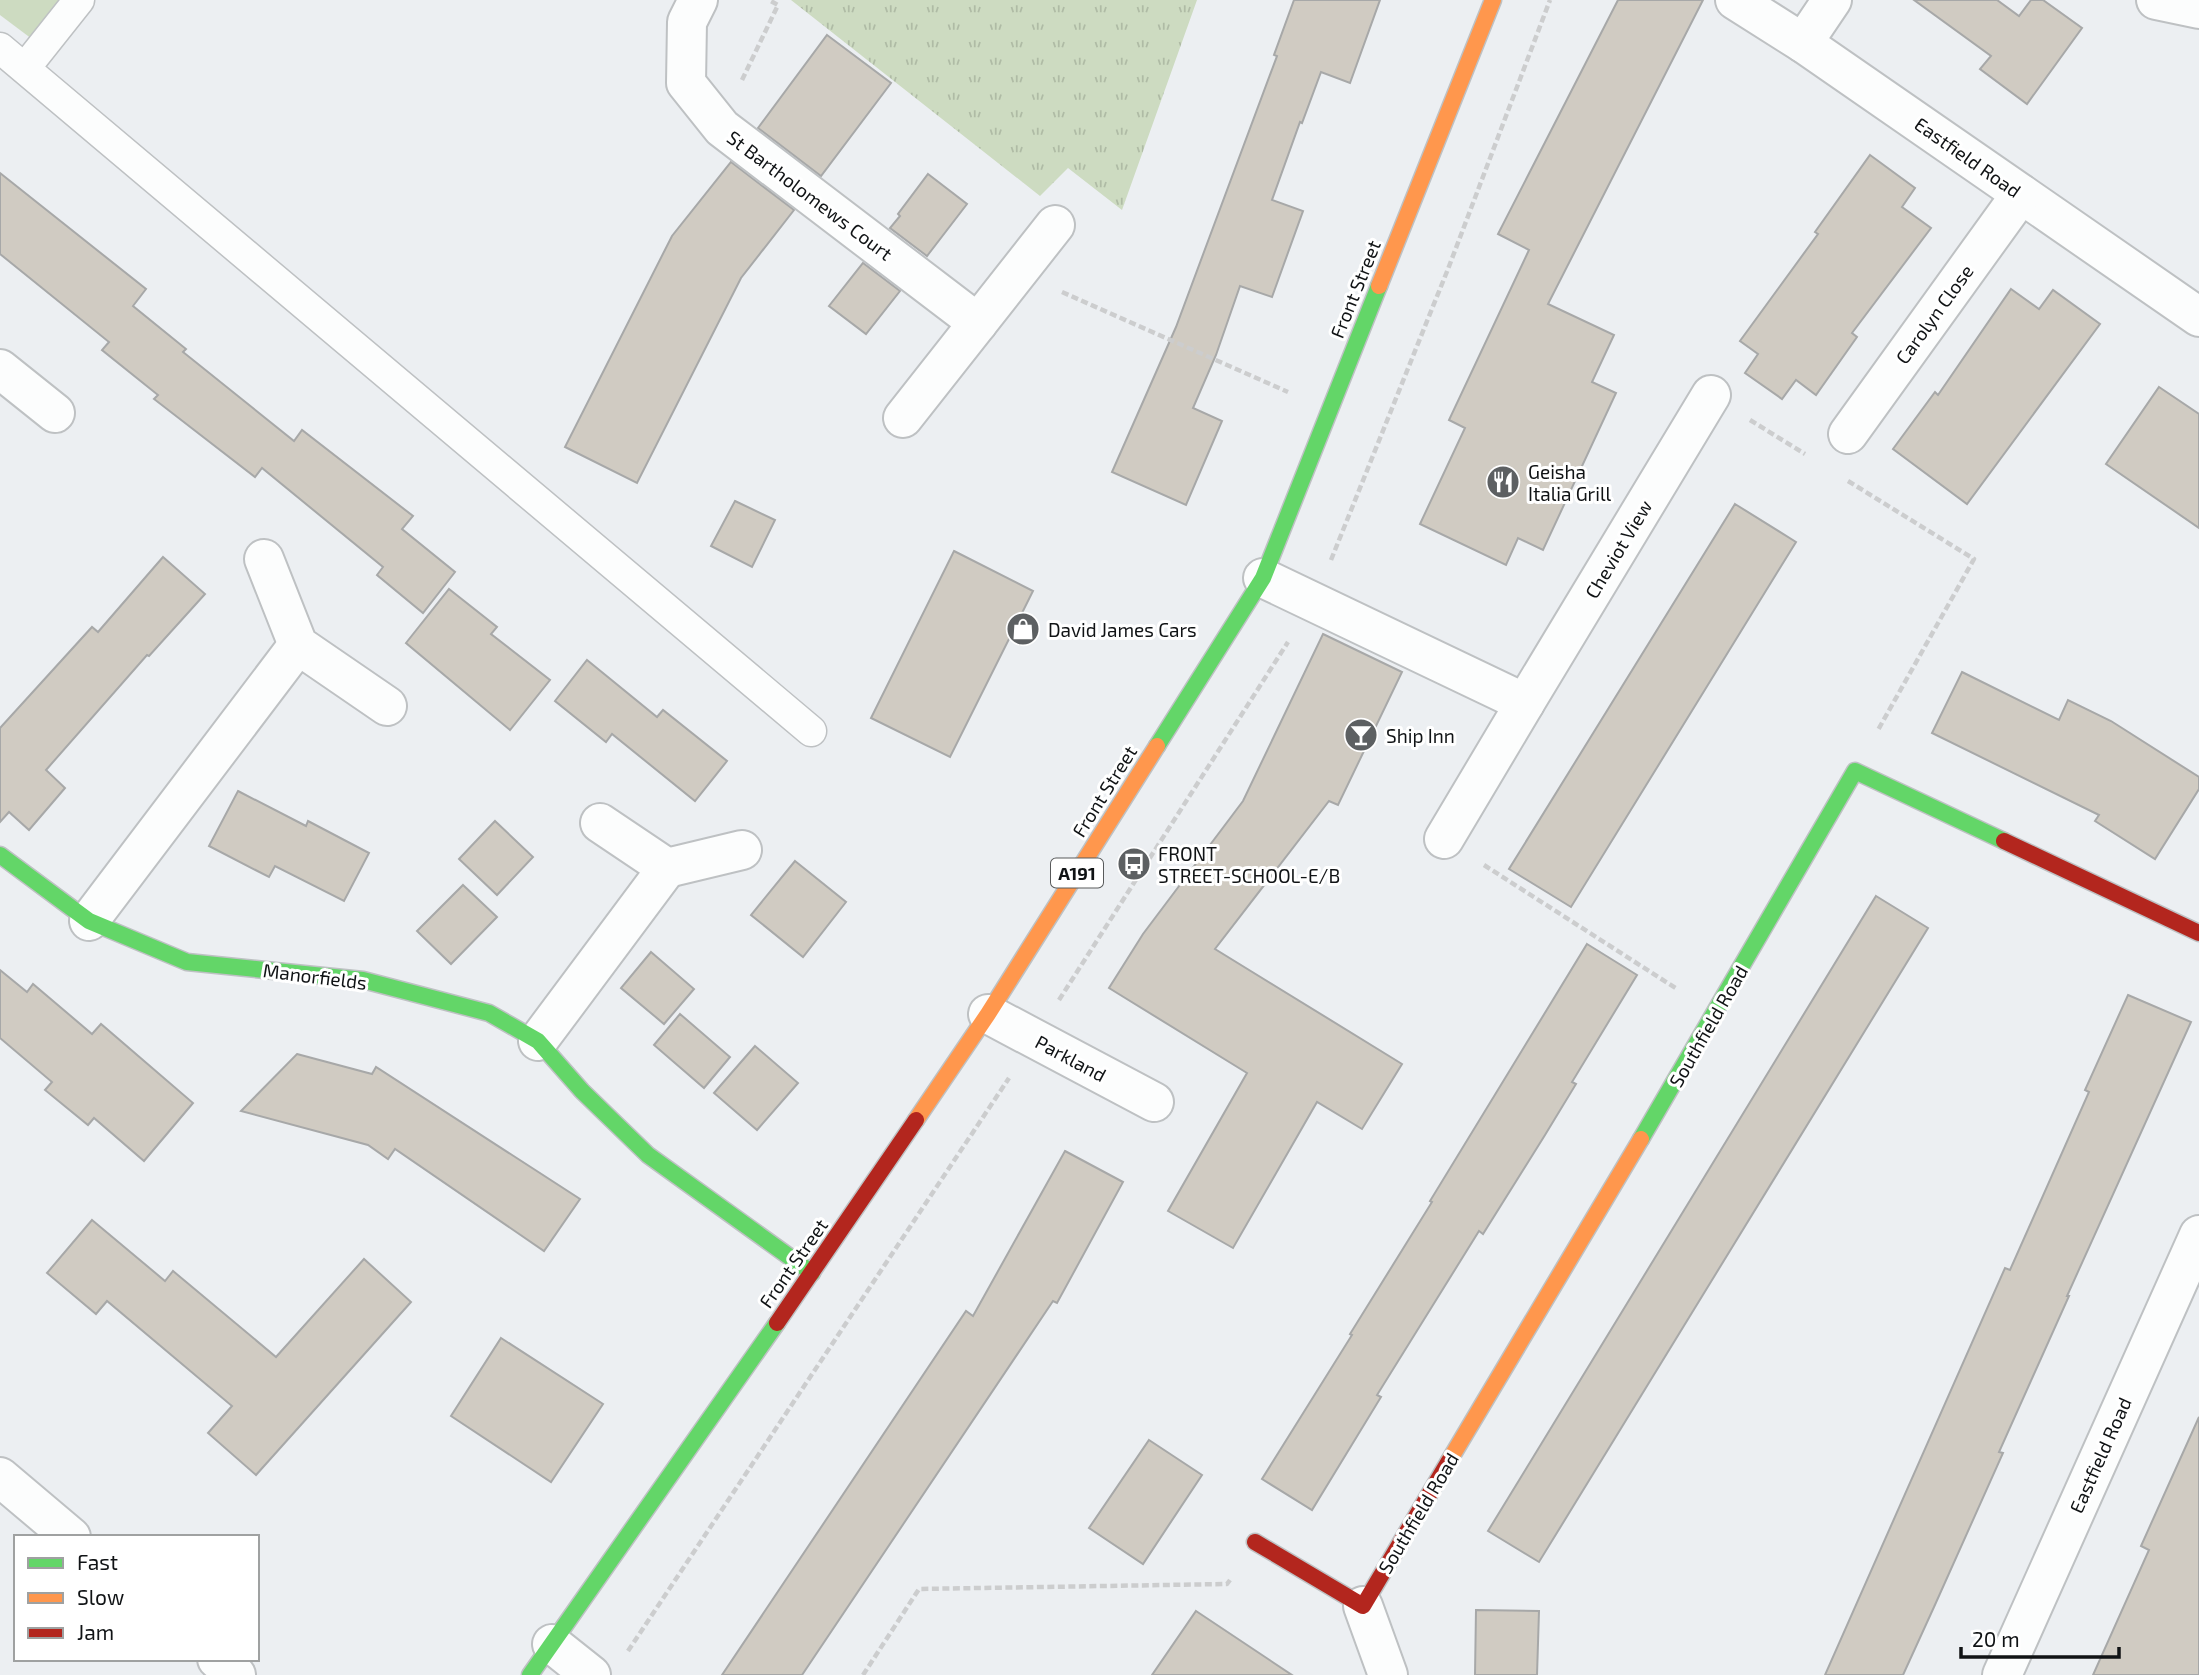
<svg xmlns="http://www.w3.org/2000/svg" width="2199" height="1675" font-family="'Exo 2',sans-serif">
<defs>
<pattern id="grass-tufts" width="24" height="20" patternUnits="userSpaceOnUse" patternTransform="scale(1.75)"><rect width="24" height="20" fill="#cddbc1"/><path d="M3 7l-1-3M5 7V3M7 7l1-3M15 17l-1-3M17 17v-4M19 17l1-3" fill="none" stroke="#afbba5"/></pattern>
</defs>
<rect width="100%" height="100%" fill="#eceff2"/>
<!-- grass -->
<path fill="url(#grass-tufts)" d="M 791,0 L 1197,0 L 1122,210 L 1068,168 L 1040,196 Z"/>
<!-- park -->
<path fill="#cddbc1" d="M 0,0 L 64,0 L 32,39 L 0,15 Z"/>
<!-- building -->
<g fill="#d0cbc2" stroke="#a7a8a8" stroke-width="2">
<path d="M 1294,0 L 1380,0 L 1350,83 L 1321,72 L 1302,123 L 1300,122 L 1272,200 L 1303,211 L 1272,297 L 1240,286 L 1216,355 L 1193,408 L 1222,421 L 1186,505 L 1112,472 L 1176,327 L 1277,56 L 1274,55 Z"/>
<path d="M 1618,0 L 1703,0 L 1548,304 L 1614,335 L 1592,382 L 1616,393 L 1543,550 L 1518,538 L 1506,565 L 1420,524 L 1465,428 L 1449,420 L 1529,250 L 1498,234 Z"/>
<path d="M 1914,0 L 1997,0 L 2019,16 L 2031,0 L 2043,0 L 2082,28 L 2027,104 L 1980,69 L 1991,56 Z"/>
<path d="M 827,35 L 891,83 L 821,176 L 758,128 Z"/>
<path d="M 1870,155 L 1915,188 L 1902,207 L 1931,228 L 1852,333 L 1857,337 L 1816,395 L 1796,380 L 1782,399 L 1745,373 L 1758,354 L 1740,341 L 1818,234 L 1815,232 Z"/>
<path d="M 731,162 L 794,210 L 741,278 L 637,483 L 565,447 L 672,236 Z"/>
<path d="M 0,173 L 146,289 L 133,306 L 186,349 L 183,352 L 294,441 L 302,430 L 413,516 L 402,529 L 455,572 L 423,613 L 377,575 L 383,567 L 262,468 L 255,477 L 154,399 L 158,395 L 102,350 L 109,342 L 0,254 Z"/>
<path d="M 928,174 L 967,204 L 927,256 L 890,228 L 900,216 L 898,214 Z"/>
<path d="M 863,263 L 900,291 L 866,334 L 829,306 Z"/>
<path d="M 2011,289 L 2039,309 L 2053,290 L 2100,324 L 1967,504 L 1893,449 L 1935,392 L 1938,395 Z"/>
<path d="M 2159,387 L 2199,414 L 2199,528 L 2106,464 Z"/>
<path d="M 735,501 L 775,520 L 752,567 L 711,546 Z"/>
<path d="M 1735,504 L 1796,542 L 1571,907 L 1509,869 Z"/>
<path d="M 954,551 L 1033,591 L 950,757 L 871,718 Z"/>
<path d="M 163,557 L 205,594 L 149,656 L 147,655 L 46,770 L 65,788 L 29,830 L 9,812 L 0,822 L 0,728 L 92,627 L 98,632 Z"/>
<path d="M 449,589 L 497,627 L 491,634 L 550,680 L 510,730 L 406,643 Z"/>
<path d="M 1323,634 L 1402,672 L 1338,805 L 1329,801 L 1215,949 L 1402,1064 L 1362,1129 L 1317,1102 L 1233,1248 L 1168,1211 L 1247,1073 L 1109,988 L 1143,934 L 1243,801 Z"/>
<path d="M 587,660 L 657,717 L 663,710 L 727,761 L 695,801 L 612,734 L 606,742 L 555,701 Z"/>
<path d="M 1962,672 L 2059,720 L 2068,700 L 2111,721 L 2199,777 L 2199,789 L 2155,859 L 2095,821 L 2099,815 L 1932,733 Z"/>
<path d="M 238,791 L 306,826 L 308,821 L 369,853 L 344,901 L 275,866 L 269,877 L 209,846 Z"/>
<path d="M 495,821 L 533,857 L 497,895 L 459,859 Z"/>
<path d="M 795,861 L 846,902 L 803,957 L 751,915 Z"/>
<path d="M 463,885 L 497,917 L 451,964 L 417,931 Z"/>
<path d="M 1876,896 L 1928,928 L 1539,1562 L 1488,1531 Z"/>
<path d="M 1587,944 L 1637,975 L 1572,1082 L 1576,1084 L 1545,1135 L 1483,1234 L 1479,1231 L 1377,1395 L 1381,1397 L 1312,1510 L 1262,1479 L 1352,1335 L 1350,1334 L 1432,1202 L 1430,1201 Z"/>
<path d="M 651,952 L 694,989 L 664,1024 L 621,988 Z"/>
<path d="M 0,970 L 27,992 L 33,984 L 92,1034 L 101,1024 L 193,1103 L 144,1161 L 94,1118 L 88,1125 L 45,1090 L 52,1082 L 0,1038 Z"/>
<path d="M 2128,995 L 2191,1022 L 2067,1296 L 2069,1296 L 1999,1452 L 2003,1453 L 1934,1607 L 1903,1675 L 1825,1675 L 2005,1268 L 2010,1270 L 2089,1092 L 2085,1090 Z"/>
<path d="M 680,1014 L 730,1057 L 704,1088 L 654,1045 Z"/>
<path d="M 755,1046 L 798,1083 L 757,1130 L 714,1093 Z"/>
<path d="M 297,1054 L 372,1074 L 376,1067 L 580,1199 L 544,1251 L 395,1149 L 388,1159 L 368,1145 L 241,1111 Z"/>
<path d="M 1065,1151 L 1123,1182 L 1057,1303 L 1053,1301 L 802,1675 L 722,1675 L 966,1311 L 973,1316 Z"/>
<path d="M 92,1220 L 165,1281 L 173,1271 L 276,1357 L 364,1259 L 411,1302 L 256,1475 L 208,1433 L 232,1406 L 107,1301 L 96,1314 L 47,1273 Z"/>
<path d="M 501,1338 L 603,1404 L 551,1482 L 451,1416 Z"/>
<path d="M 2199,1417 L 2199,1675 L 2093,1675 L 2149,1550 L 2141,1546 Z"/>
<path d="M 1149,1440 L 1202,1475 L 1143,1564 L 1089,1528 Z"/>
<path d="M 1476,1610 L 1539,1611 L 1537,1675 L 1475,1675 Z"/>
<path d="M 1196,1611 L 1292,1675 L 1152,1675 Z"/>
</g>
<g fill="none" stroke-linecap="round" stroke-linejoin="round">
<defs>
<g id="lane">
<path d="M 0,48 L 811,731"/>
<path d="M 25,68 L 79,0"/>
</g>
<g id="street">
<path d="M 698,0 L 687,22 L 686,83 L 722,128 L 978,323"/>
<path d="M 1735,0 L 1803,43 L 2199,317"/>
<path d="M 2156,0 L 2199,9"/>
<path d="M 1803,43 L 1832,0"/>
<path d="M 0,369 L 55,413"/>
<path d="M 903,418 L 1055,225"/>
<path d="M 1848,434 L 2021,194"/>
<path d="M 264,559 L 298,645 L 387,706"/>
<path d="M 1263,578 L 1525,703 L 1711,395"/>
<path d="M 600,823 L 667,868 L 742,850"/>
<path d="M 1444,839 L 1525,703"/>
<path d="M 89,921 L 298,645"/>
<path d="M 988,1014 L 1154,1102"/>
<path d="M 538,1041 L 667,868"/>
<path d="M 0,1477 L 71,1537"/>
<path d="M 1363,1606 L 1388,1675"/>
<path d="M 552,1644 L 591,1675"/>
<path d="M 217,1659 L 236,1675"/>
<path d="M 2002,1675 L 2199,1235"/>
</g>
<g id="fast">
<path d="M 1157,746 L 1263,578 L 1379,286"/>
<path d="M 0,855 L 89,921 L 187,962 L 363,980 L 489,1013 L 538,1041 L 582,1091 L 648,1155 L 812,1273"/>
<path d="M 1641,1139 L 1855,771 L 2004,841"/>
<path d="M 530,1675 L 777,1323"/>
</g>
<g id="slow">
<path d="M 1379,286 L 1493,0"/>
<path d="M 916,1120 L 988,1014 L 1157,746"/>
<path d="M 1449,1461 L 1641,1139"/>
</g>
<g id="jam">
<path d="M 2004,841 L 2199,933"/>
<path d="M 777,1323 L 916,1120"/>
<path d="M 1255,1542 L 1363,1606 L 1449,1461"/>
</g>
</defs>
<!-- lane casing -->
<use href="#lane" stroke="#bec1c3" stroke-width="33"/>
<!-- street casing -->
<use href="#street" stroke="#bec1c3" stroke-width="42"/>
<!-- fast casing -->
<use href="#fast" stroke="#bec1c3" stroke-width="19"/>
<!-- slow casing -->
<use href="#slow" stroke="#bec1c3" stroke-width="19"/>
<!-- jam casing -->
<use href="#jam" stroke="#bec1c3" stroke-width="19"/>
<!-- path -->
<g stroke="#cccdce" stroke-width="4.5" stroke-dasharray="7 3.5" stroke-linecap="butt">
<path d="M 742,80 L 778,5 L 769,0"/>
<path d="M 1062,292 L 1288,392"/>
<path d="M 1750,420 L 1805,454"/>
<path d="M 1848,481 L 1974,559 L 1878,730"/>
<path d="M 1331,560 L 1448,269 L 1550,0"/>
<path d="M 1484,865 L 1677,989"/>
<path d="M 1059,1000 L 1288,642"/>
<path d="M 628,1651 L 1009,1078"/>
<path d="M 863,1675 L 919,1589 L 1227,1584 L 1230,1580"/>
</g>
<!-- lane -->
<use href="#lane" stroke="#fcfdfd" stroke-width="30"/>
<!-- street -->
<use href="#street" stroke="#fcfdfd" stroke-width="38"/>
<!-- fast -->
<use href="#fast" stroke="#63d668" stroke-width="16"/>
<!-- slow -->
<use href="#slow" stroke="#ff974d" stroke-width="16"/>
<!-- jam -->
<use href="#jam" stroke="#b3261e" stroke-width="16"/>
</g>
<!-- icons -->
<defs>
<symbol id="restaurant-disc" viewBox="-11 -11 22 22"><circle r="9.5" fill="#5d6062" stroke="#fff"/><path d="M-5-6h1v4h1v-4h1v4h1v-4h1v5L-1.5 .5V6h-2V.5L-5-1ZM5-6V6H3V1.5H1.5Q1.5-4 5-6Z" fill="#fff"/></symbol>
<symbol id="shop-disc" viewBox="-11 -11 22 22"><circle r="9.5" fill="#5d6062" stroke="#fff"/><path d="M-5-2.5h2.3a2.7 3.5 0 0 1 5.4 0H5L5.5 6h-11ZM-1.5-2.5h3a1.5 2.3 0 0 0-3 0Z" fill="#fff"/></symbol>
<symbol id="bar-disc" viewBox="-11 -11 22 22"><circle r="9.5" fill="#5d6062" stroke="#fff"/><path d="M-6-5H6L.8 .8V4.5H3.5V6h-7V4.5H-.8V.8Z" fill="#fff"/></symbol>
<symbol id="bus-disc" viewBox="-11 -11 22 22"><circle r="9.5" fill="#5d6062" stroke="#fff"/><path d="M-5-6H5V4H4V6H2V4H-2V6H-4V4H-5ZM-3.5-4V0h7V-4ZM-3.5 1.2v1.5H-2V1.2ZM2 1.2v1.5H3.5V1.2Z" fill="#fff"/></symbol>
</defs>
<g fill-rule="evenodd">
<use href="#restaurant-disc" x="1484" y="463" width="38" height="38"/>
<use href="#shop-disc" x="1004" y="610" width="38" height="38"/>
<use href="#bar-disc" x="1342" y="716" width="38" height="38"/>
<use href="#bus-disc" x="1115" y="845" width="38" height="38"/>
</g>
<g text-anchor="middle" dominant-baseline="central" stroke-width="6" stroke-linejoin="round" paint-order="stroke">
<!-- shield labels -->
<rect fill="#fff" stroke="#585a5b" stroke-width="2" x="1051" y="858.5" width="52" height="29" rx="5"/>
<g font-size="18" font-weight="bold" fill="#101315">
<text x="1077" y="873">A191</text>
</g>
<!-- street labels -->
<g font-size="19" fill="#101315" stroke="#fff">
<text transform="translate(1968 157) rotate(35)">Eastfield Road</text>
<text transform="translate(810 195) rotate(37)">St Bartholomews Court</text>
<text transform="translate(1355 289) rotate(-68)">Front Street</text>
<text transform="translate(1934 314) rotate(-54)">Carolyn Close</text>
<text transform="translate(1618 549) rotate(-59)">Cheviot View</text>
<text transform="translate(1104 791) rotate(-58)">Front Street</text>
<text transform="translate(315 976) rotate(7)">Manorfields</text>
<text transform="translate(1708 1026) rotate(-60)">Southfield Road</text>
<text transform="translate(1071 1058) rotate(28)">Parkland</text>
<text transform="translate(793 1263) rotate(-55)">Front Street</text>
<text transform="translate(2100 1455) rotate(-66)">Eastfield Road</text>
<text transform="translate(1418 1513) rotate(-59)">Southfield Road</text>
</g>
<!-- poi labels -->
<g font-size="19" fill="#101315" stroke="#fff" text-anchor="start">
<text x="1528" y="471">Geisha<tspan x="1528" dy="22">Italia Grill</tspan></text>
<text x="1048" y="629">David James Cars</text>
<text x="1386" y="735">Ship Inn</text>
<text x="1158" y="853">FRONT<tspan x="1158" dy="22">STREET-SCHOOL-E/B</tspan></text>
</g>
</g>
<!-- legend -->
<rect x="14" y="1535" width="245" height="126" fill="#ffffff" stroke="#9fa1a1" stroke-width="2"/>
<rect x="28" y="1558" width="35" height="10" fill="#63d668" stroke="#9fa1a1" stroke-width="2"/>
<text x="77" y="1570" font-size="21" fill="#101315">Fast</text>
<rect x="28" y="1593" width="35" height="10" fill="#ff974d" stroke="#9fa1a1" stroke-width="2"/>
<text x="77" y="1605" font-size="21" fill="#101315">Slow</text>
<rect x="28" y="1628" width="35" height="10" fill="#b3261e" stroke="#9fa1a1" stroke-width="2"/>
<text x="77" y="1640" font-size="21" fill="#101315">Jam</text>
<!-- scale -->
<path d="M1961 1647v10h158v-10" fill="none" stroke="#101315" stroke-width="3.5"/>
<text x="1972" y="1647" font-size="21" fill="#101315" stroke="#ffffff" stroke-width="5" paint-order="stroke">20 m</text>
</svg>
